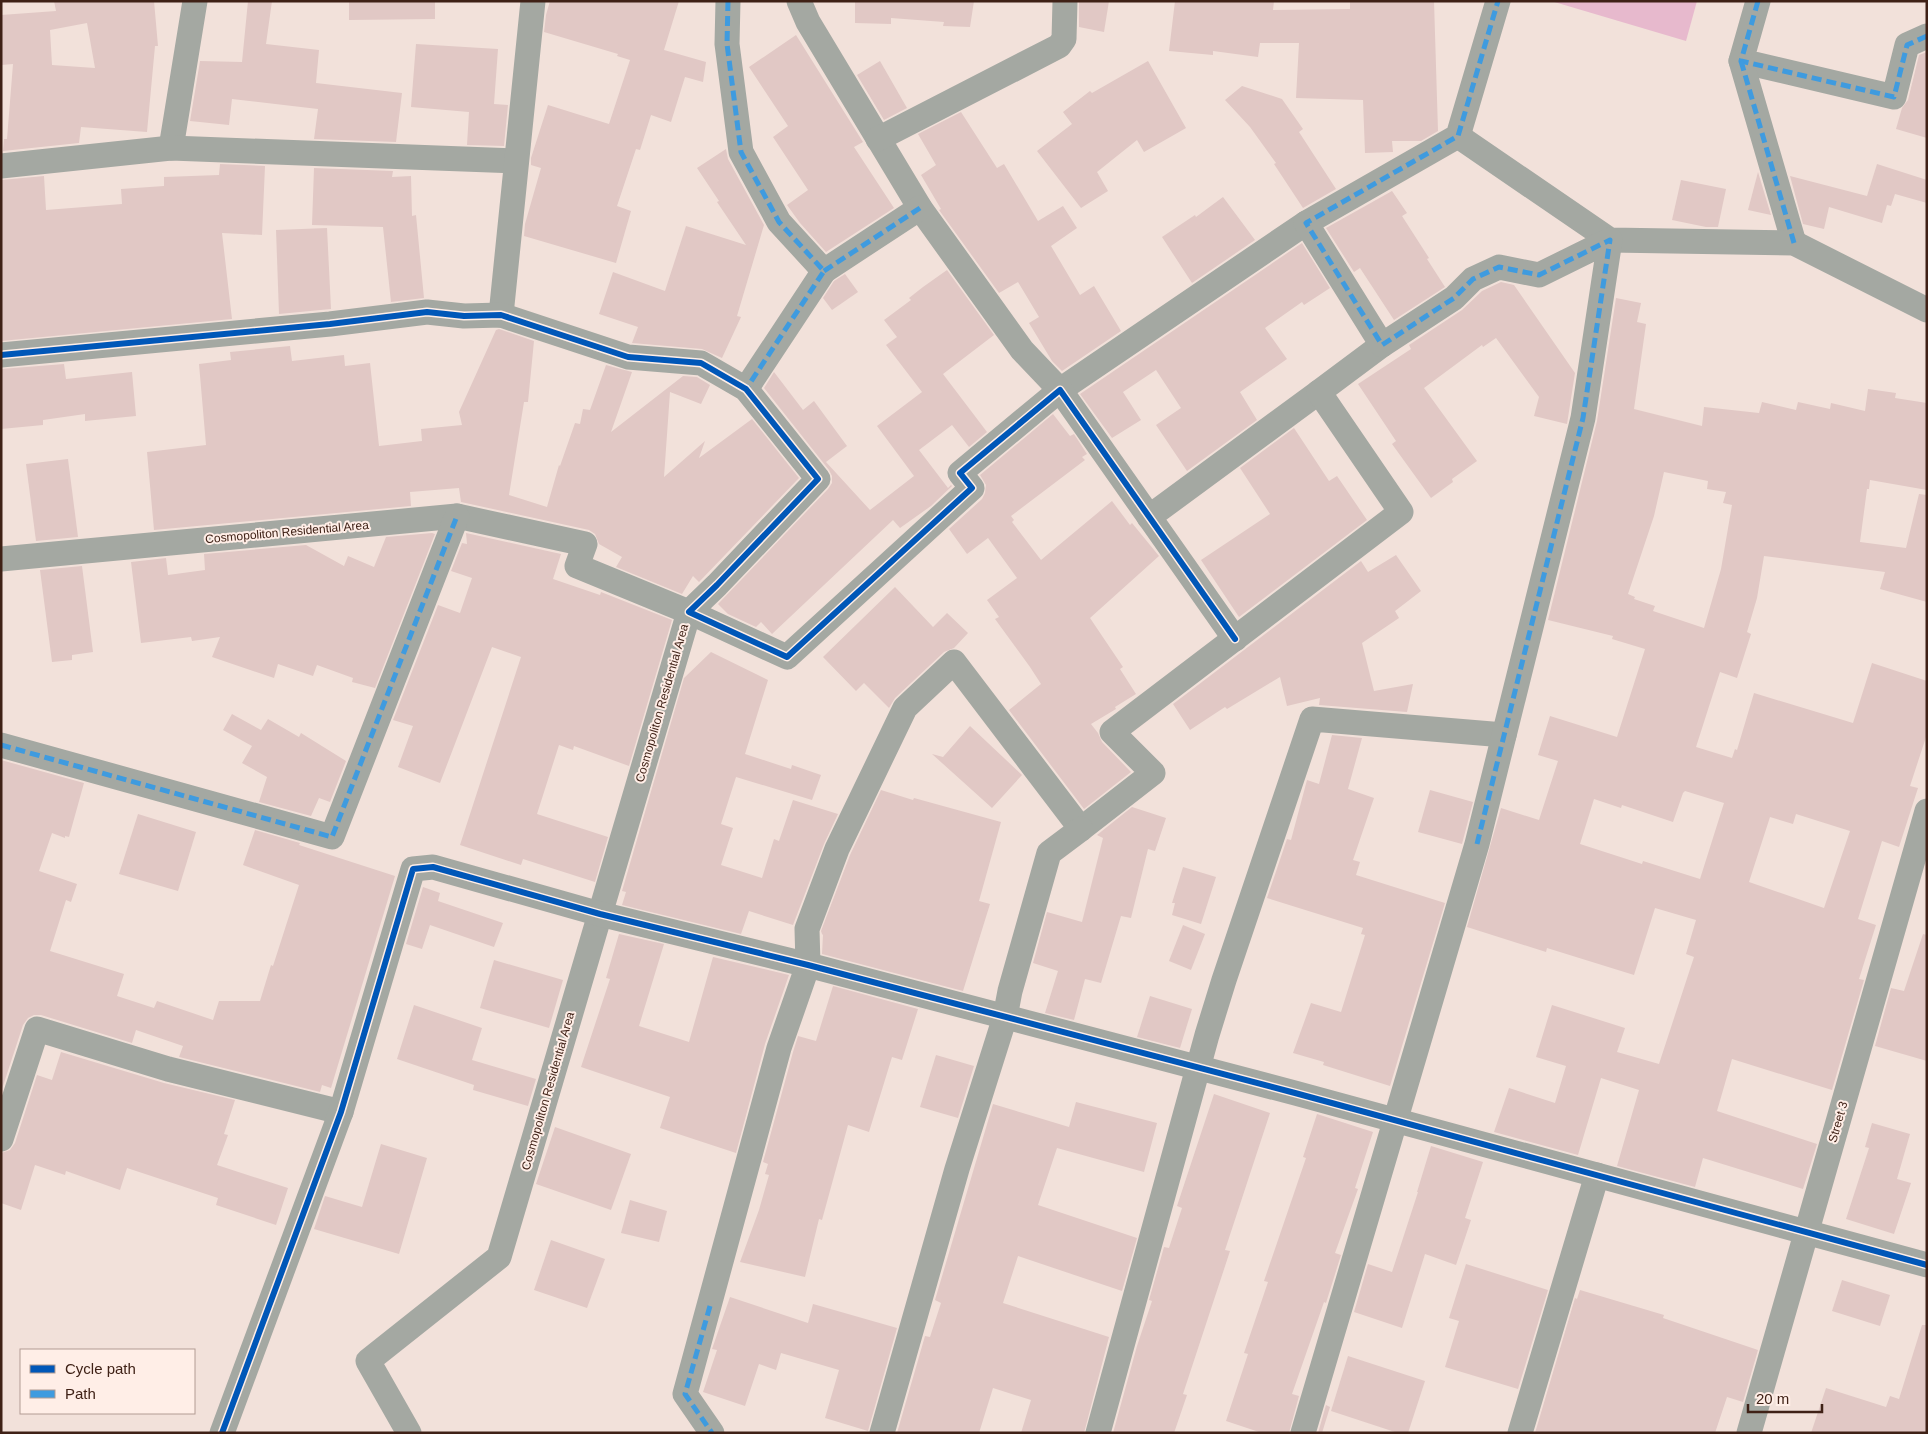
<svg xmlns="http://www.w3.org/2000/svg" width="1928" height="1434" font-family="Arial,sans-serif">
<rect width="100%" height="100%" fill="#f2e1da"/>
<!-- green -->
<path fill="#e7b9cd" d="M 1551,1 L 1697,1 L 1686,41 Z"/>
<!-- building -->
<g fill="#e1c8c5" fill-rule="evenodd">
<path d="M 54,1 L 154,1 L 158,46 L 155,46 L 147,132 L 81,127 L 79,143 L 3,151 L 4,139 L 7,139 L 13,64 L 1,65 L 1,15 L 56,11 ZM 87,23 L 95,68 L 52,65 L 50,30 Z"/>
<path d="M 248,1 L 272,1 L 266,44 L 319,50 L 316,83 L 402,93 L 396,142 L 314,139 L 318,109 L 232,99 L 229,125 L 190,121 L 200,61 L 242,62 Z"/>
<path d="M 349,1 L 435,1 L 435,19 L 349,20 Z"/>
<path d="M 550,1 L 679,1 L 664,50 L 706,62 L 703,82 L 685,77 L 671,122 L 651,115 L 640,150 L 636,149 L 617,206 L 631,211 L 616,263 L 524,236 L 525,224 L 541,168 L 531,165 L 531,158 L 548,105 L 609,124 L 630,60 L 617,56 L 618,54 L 544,32 L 546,15 Z"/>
<path d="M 855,1 L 974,1 L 970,27 L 943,26 L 944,22 L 891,18 L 891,24 L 855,23 Z"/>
<path d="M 1079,1 L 1109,1 L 1104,32 L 1079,27 Z"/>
<path d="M 1175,1 L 1274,1 L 1273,10 L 1350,9 L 1350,1 L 1434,1 L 1438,131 L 1421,141 L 1392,141 L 1393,152 L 1365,153 L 1363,100 L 1296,98 L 1299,43 L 1260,43 L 1258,57 L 1213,51 L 1213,55 L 1169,51 Z"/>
<path d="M 796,35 L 863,142 L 854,147 L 894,208 L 826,252 L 800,223 L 787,205 L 808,190 L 773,137 L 788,126 L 749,67 Z"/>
<path d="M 416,44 L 498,49 L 494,104 L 508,105 L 504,146 L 467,145 L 469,112 L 411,107 Z"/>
<path d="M 1927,52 L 1927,138 L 1896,129 L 1902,108 L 1908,100 L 1919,55 Z"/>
<path d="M 880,61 L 907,108 L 884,120 L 857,75 Z"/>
<path d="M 1148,61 L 1186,128 L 1144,152 L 1137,140 L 1097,172 L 1108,191 L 1081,208 L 1037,151 L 1072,124 L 1063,112 L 1090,91 L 1092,93 Z"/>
<path d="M 1242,86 L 1282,99 L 1303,129 L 1299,132 L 1336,189 L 1303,208 L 1274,164 L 1276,163 L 1250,127 L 1225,100 Z"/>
<path d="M 961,112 L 997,168 L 1004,164 L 1038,221 L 1063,206 L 1077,228 L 1051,246 L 1080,295 L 1094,286 L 1121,331 L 1062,371 L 1052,361 L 1029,323 L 1039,317 L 1018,282 L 999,293 L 939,210 L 941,209 L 921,175 L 936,165 L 918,134 Z"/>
<path d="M 726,149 L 728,159 L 764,225 L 737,316 L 741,317 L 722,358 L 702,349 L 632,343 L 638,327 L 599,314 L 613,272 L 665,291 L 686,226 L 746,245 L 717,202 L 719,201 L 697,168 Z"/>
<path d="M 220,164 L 265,166 L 262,235 L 222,233 L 232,319 L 1,341 L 1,180 L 44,176 L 46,210 L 122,204 L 121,189 L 164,186 L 164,177 L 219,175 Z"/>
<path d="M 1877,164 L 1927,180 L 1927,203 L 1895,194 L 1891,206 L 1887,205 L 1882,223 L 1829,207 L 1824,229 L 1803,224 L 1790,176 L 1867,196 Z"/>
<path d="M 314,168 L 393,171 L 392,177 L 411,176 L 412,216 L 416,215 L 424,298 L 391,302 L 383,227 L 312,225 Z"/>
<path d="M 1758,172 L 1771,215 L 1748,210 Z"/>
<path d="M 1681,180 L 1726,189 L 1718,227 L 1706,227 L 1672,220 Z"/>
<path d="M 1392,191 L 1407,213 L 1402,216 L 1429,258 L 1427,259 L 1445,287 L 1394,320 L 1360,268 L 1354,272 L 1326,228 Z"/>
<path d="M 1223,197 L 1255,240 L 1192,283 L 1162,237 L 1195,215 L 1196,217 Z"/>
<path d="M 327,228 L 331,309 L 279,314 L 276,230 Z"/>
<path d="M 1302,243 L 1330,288 L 1304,305 L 1302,302 L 1265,328 L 1287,359 L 1240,392 L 1257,420 L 1187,471 L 1156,425 L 1181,408 L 1156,370 L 1123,392 L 1141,420 L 1112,438 L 1080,394 Z"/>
<path d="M 947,270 L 994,335 L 943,374 L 987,432 L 969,447 L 952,425 L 919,450 L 948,488 L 951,485 L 952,486 L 931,506 L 900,528 L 893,520 L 772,634 L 761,622 L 756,627 L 728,614 L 718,604 L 828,489 L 832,483 L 832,476 L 829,470 L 764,388 L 774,372 L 803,410 L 814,401 L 847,446 L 826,462 L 870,510 L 914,476 L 877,426 L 922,392 L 886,345 L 897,337 L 884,320 L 911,300 L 909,298 L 923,287 Z"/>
<path d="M 845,274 L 858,292 L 832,310 L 823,298 L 834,281 Z"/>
<path d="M 1501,282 L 1514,285 L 1575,373 L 1567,424 L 1534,416 L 1539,397 L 1496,338 L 1483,347 L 1482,345 L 1424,388 L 1477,461 L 1452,479 L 1453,482 L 1431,498 L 1392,444 L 1396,441 L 1358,384 L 1411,349 L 1409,345 L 1462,310 L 1482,291 Z"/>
<path d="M 1616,298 L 1641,303 L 1637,322 L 1646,324 L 1634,409 L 1702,426 L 1704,407 L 1759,413 L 1762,402 L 1796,410 L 1798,402 L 1830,409 L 1831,403 L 1865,411 L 1868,389 L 1896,393 L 1895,398 L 1927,403 L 1927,490 L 1870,480 L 1869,489 L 1867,489 L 1860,542 L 1906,548 L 1919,494 L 1927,495 L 1927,602 L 1880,589 L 1885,572 L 1764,556 L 1757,598 L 1747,632 L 1751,634 L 1737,678 L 1720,672 L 1696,747 L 1732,758 L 1735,749 L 1737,750 L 1754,693 L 1853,723 L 1872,663 L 1927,681 L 1927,734 L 1910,786 L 1918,788 L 1899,847 L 1882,841 L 1858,919 L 1876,925 L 1859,979 L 1864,980 L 1832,1090 L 1732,1059 L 1717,1111 L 1817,1144 L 1803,1189 L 1703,1158 L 1695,1187 L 1617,1166 L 1639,1090 L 1601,1078 L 1578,1155 L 1494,1132 L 1509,1088 L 1555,1103 L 1566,1066 L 1536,1057 L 1552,1005 L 1625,1028 L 1617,1052 L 1659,1064 L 1694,957 L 1686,954 L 1696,920 L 1655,908 L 1634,975 L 1547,948 L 1546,952 L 1467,927 L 1501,808 L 1539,820 L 1558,761 L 1538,755 L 1550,716 L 1617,737 L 1645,649 L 1612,639 L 1613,636 L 1548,620 L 1597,421 ZM 1664,472 L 1708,481 L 1707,489 L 1726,492 L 1723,503 L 1732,505 L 1721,569 L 1704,628 L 1653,611 L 1655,606 L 1634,599 L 1635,597 L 1628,594 L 1654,516 ZM 1685,791 L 1724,803 L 1700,879 L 1643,861 L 1642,864 L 1580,844 L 1594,799 L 1621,808 L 1622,805 L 1673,822 L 1683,793 ZM 1796,814 L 1850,831 L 1824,908 L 1749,882 L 1770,817 L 1793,824 Z"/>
<path d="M 499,329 L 534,341 L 528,402 L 524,402 L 509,495 L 547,507 L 559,465 L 560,466 L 575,423 L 580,424 L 583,409 L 590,410 L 606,365 L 632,372 L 611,432 L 683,376 L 697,377 L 710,385 L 701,404 L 670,392 L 664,477 L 705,441 L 699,458 L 752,419 L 799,478 L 699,582 L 693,576 L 682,594 L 616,567 L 622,557 L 599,544 L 595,534 L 589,530 L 461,502 L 459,488 L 410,492 L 411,506 L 154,530 L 147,452 L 206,445 L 199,364 L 231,360 L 230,352 L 290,346 L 292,361 L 344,355 L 345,366 L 370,363 L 379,446 L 422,441 L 421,429 L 462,425 L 459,412 L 496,330 Z"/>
<path d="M 64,364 L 66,379 L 132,372 L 136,416 L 85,421 L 85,414 L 43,420 L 43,425 L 1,429 L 1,369 Z"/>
<path d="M 1053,414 L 1070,436 L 1074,434 L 1087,454 L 1082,457 L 1085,460 L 1011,516 L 1014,520 L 1012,522 L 1041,560 L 1112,501 L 1130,525 L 1132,523 L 1159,556 L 1090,618 L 1123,667 L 1120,669 L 1136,694 L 1115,707 L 1116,709 L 1091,724 L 1098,733 L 1102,742 L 1131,772 L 1084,809 L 1009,710 L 1041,684 L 1030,667 L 995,619 L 999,617 L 987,600 L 1017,578 L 988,538 L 967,554 L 949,529 L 982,499 L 985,493 L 986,485 L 980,475 Z"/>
<path d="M 1294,428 L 1329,481 L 1337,476 L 1367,520 L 1239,617 L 1201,560 L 1270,514 L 1240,468 Z"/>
<path d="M 68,459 L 78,537 L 36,541 L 26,464 Z"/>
<path d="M 432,533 L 435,534 L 375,688 L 352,682 L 353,678 L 317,665 L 313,676 L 278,664 L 274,678 L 212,657 L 220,637 L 192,641 L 191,637 L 141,643 L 131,562 L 166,558 L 168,575 L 205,570 L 204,554 L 306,545 L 344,566 L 348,556 L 374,567 L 386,537 Z"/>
<path d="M 466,533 L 561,554 L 553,579 L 600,595 L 601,592 L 672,620 L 629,766 L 574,746 L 573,750 L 559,745 L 537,814 L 608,837 L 595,882 L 523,859 L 521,865 L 460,845 L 521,657 L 492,647 L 440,783 L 398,767 L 413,726 L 393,720 L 438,605 L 460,613 L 472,578 L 451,571 L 462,543 L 467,544 Z"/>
<path d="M 1396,555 L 1421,591 L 1395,611 L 1399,618 L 1362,643 L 1374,691 L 1413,684 L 1407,712 L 1319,705 L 1320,698 L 1287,706 L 1280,677 L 1227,709 L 1225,707 L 1190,730 L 1173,704 L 1361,561 L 1368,572 Z"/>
<path d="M 82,566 L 93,652 L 72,655 L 72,660 L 52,662 L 40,570 Z"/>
<path d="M 895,587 L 933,627 L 947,613 L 968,633 L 954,648 L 944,652 L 895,698 L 889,708 L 864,683 L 856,691 L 823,657 Z"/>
<path d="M 711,652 L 768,680 L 745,754 L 791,769 L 792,765 L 821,775 L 812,800 L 736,777 L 721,824 L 733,828 L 721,865 L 762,878 L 774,839 L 779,841 L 793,800 L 838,814 L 824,844 L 793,925 L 749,911 L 741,934 L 622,905 L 626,892 L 622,891 L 684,678 Z"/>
<path d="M 232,714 L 261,730 L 268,719 L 299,737 L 301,733 L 346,761 L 330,802 L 319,798 L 311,816 L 259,802 L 267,777 L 242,763 L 252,746 L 223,730 Z"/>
<path d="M 970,726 L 1022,775 L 992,808 L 932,754 L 943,757 Z"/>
<path d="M 1332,735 L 1362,738 L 1348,789 L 1374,798 L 1353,860 L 1360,862 L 1356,875 L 1445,903 L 1390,1086 L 1323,1065 L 1324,1062 L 1293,1053 L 1311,1003 L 1341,1012 L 1365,935 L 1361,934 L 1363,928 L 1267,898 L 1287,839 L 1291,840 L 1307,780 L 1319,784 Z"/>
<path d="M 1,760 L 84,783 L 69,837 L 65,836 L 65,838 L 52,833 L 39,871 L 77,884 L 71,902 L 66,900 L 50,951 L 124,974 L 117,996 L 154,1008 L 157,1001 L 213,1020 L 219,1001 L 260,1001 L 271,965 L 273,966 L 299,885 L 243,865 L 255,830 L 300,843 L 299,845 L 395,876 L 331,1088 L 322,1085 L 320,1092 L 179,1057 L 183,1046 L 136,1030 L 132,1043 L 41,1015 L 34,1015 L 28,1018 L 23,1025 L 1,1092 Z"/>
<path d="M 881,790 L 913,800 L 914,798 L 1001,822 L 979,901 L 990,904 L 963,991 L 822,954 L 823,935 L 822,934 L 821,931 L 850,855 Z"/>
<path d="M 1430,790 L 1473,802 L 1462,844 L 1418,832 Z"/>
<path d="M 1132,807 L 1166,818 L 1155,851 L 1148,849 L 1131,918 L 1121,916 L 1101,983 L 1085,979 L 1074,1020 L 1045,1013 L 1058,971 L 1033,963 L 1047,912 L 1082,922 L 1103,838 L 1097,835 Z"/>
<path d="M 138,814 L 196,832 L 178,891 L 119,874 Z"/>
<path d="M 1183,867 L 1216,877 L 1201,924 L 1172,915 L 1175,903 L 1172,903 Z"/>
<path d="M 423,887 L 440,893 L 438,901 L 503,923 L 494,947 L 430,925 L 422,949 L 406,944 Z"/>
<path d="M 1183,925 L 1205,934 L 1191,970 L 1169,961 Z"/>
<path d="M 619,934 L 664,944 L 639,1026 L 689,1042 L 713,957 L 789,975 L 765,1044 L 736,1153 L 660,1128 L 670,1097 L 581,1067 L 610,979 L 606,978 Z"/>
<path d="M 1923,934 L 1927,935 L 1927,1061 L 1875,1046 L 1891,988 L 1904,991 Z"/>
<path d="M 494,960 L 563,980 L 549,1028 L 480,1008 Z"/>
<path d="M 833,986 L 918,1009 L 902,1060 L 892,1057 L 869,1132 L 848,1125 L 822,1220 L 819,1219 L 805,1277 L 740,1262 L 759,1210 L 769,1175 L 765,1174 L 768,1164 L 763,1162 L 793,1052 L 798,1036 L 816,1041 Z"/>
<path d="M 1150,996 L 1192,1009 L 1180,1048 L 1137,1037 Z"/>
<path d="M 414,1005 L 482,1028 L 472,1060 L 536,1079 L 528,1106 L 473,1090 L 474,1085 L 397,1059 Z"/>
<path d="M 61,1052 L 164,1083 L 235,1100 L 224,1134 L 228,1135 L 217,1165 L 288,1188 L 276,1225 L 216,1205 L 218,1198 L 127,1168 L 120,1190 L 66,1171 L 65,1175 L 35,1165 L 21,1210 L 1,1203 L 1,1153 L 10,1150 L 15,1143 L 37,1075 L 52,1080 Z"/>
<path d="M 936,1055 L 974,1066 L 958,1118 L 920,1107 Z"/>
<path d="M 1214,1094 L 1270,1113 L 1225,1250 L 1230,1251 L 1183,1394 L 1187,1395 L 1174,1433 L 1113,1433 L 1137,1346 L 1152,1301 L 1149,1300 L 1164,1247 L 1169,1248 L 1182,1208 L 1177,1206 Z"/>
<path d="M 1076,1102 L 1157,1123 L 1144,1172 L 1057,1148 L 1038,1205 L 1137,1238 L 1122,1291 L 1018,1256 L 1003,1303 L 1109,1337 L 1084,1433 L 1021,1433 L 1031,1400 L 993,1388 L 979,1433 L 897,1433 L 925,1336 L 930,1337 L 941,1303 L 935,1300 L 993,1104 L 1069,1127 Z"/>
<path d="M 1317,1114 L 1373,1132 L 1355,1188 L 1358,1189 L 1335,1253 L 1341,1255 L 1326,1303 L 1324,1302 L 1292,1394 L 1299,1396 L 1289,1433 L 1262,1433 L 1226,1421 L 1248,1354 L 1244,1353 L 1268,1282 L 1264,1281 L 1306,1158 L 1303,1157 Z"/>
<path d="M 1872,1123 L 1910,1134 L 1897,1179 L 1911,1183 L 1894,1234 L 1846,1219 L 1869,1148 L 1865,1147 Z"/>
<path d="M 555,1127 L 631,1154 L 611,1210 L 536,1184 Z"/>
<path d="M 381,1144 L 427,1158 L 399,1254 L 314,1229 L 325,1196 L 362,1207 Z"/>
<path d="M 1431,1146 L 1483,1162 L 1465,1218 L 1471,1220 L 1456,1265 L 1425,1254 L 1402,1328 L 1354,1312 L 1368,1264 L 1392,1272 L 1418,1192 L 1417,1192 Z"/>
<path d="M 630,1200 L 667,1211 L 659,1242 L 621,1233 Z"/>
<path d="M 551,1240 L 605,1259 L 587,1308 L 534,1290 Z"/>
<path d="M 1466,1264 L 1548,1290 L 1518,1389 L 1445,1367 L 1459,1321 L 1449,1318 Z"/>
<path d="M 1842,1280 L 1890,1295 L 1880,1326 L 1832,1311 Z"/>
<path d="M 1580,1290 L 1664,1315 L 1663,1318 L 1758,1350 L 1743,1402 L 1727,1397 L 1715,1433 L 1535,1433 L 1575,1298 L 1577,1299 Z"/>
<path d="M 730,1297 L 808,1323 L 813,1304 L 897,1328 L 868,1431 L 825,1418 L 839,1370 L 781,1353 L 776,1370 L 759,1364 L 745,1406 L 703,1392 L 717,1350 L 712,1349 Z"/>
<path d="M 1922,1325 L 1927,1325 L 1927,1433 L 1811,1433 L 1826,1388 L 1886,1407 L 1890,1396 L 1899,1399 Z"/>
<path d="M 1348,1356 L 1425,1381 L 1408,1433 L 1398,1433 L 1331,1411 Z"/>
<path d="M 1326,1405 L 1330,1407 L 1322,1433 L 1318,1433 Z"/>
</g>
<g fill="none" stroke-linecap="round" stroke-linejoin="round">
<!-- minor -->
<g stroke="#a4a8a2" stroke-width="25">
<path d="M 728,1 L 727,44 L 741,152 L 779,222 L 824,271 L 746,389"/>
<path d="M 799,1 L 808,22 L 920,208 L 1022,350 L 1060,390 L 1306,223 L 1458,136 L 1498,1"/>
<path d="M 1758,1 L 1741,61 L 1894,97 L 1907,45 L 1927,36"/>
<path d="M 1741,61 L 1794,243"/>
<path d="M 1458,136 L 1610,240 L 1794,243 L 1927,310"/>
<path d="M 878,139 L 1059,46 L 1064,39 L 1065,1"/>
<path d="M 171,148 L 195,1"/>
<path d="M 1,166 L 171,148 L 516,161"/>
<path d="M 824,271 L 920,208"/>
<path d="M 501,315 L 533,1"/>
<path d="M 1,355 L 330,324 L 427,312 L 464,316 L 501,315 L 628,357 L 701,363 L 746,389 L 818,479 L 717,585 L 689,612 L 787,657 L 972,488 L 960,473 L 1060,390 L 1235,639"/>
<path d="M 1149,517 L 1319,392"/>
<path d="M 1,559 L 457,516 L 585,544 L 577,566 L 689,612 L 499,1257 L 368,1361 L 409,1433"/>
<path d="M 1,745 L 332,837 L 457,516"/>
<path d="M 1,1139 L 37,1029 L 168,1069 L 341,1112"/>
<path d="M 222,1433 L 341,1112 L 413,869 L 433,867 L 600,914 L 808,965 L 1295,1093 L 1927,1265"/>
<path d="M 712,1433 L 685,1394 L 779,1048 L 808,965 L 807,929 L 837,849 L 905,708 L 954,662 L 1081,829 L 1153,773 L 1112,732 L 1401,512 L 1319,392 L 1382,345"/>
<path d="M 882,1433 L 957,1169 L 1005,1017 L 1010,991 L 1049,853 L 1081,829"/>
<path d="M 1098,1433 L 1207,1035 L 1224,980 L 1312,719 L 1504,735"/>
<path d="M 1303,1433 L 1477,844 L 1583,418 L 1610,240 L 1539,275 L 1499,267 L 1473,279 L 1454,298 L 1382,345 L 1306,223"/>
<path d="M 1520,1433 L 1597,1175"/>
<path d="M 1749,1433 L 1927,811"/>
</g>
<!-- quiet -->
<g stroke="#3f9bdf" stroke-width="5" stroke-dasharray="10 5" stroke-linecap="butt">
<path d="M 728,1 L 727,44 L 741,152 L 779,222 L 824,271 L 746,389"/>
<path d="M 1758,1 L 1741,61 L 1894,97 L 1907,45 L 1927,36"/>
<path d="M 1741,61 L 1794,243"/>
<path d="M 824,271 L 920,208"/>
<path d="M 1,745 L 332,837 L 457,516"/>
<path d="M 1477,844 L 1583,418 L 1610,240 L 1539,275 L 1499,267 L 1473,279 L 1454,298 L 1382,345 L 1306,223 L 1458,136 L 1498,1"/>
<path d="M 710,1306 L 685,1394 L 712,1433"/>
</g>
<defs>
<g id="cycleway">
<path d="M 1,355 L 330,324 L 427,312 L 464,316 L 501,315 L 628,357 L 701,363 L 746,389 L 818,479 L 717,585 L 689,612 L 787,657 L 972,488 L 960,473 L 1060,390 L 1235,639"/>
<path d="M 222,1433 L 341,1112 L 413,869 L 433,867 L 600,914 L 808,965 L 1295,1093 L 1927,1265"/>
</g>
</defs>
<!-- cycleway casing -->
<use href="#cycleway" stroke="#ffeee7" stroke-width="9"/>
<!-- cycleway -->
<use href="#cycleway" stroke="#0057b8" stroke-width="6"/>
</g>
<g text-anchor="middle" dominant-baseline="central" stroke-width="4" stroke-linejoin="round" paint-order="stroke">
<!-- street labels -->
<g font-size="12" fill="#3f2116" stroke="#ffeee7">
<text transform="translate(287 532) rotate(-5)">Cosmopoliton Residential Area</text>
<text transform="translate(662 703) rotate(-74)">Cosmopoliton Residential Area</text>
<text transform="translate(548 1091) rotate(-74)">Cosmopoliton Residential Area</text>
<text transform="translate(1838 1122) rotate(-74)">Street 3</text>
</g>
</g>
<!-- border -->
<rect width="1928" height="1434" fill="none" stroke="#3f2116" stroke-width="5"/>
<!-- legend -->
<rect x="20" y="1349" width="175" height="65" fill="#ffeee7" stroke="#b29c93"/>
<rect x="30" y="1365" width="25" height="8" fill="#0057b8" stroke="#b29c93"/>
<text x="65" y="1374" font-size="15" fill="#3f2116">Cycle path</text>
<rect x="30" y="1390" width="25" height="8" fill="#3f9bdf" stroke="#b29c93"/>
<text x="65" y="1399" font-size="15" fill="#3f2116">Path</text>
<!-- scale -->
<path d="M1748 1404v8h74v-8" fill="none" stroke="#3f2116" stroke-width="2.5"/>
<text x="1756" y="1404" font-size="15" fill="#3f2116" stroke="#ffeee7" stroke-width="4" paint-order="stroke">20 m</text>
</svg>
